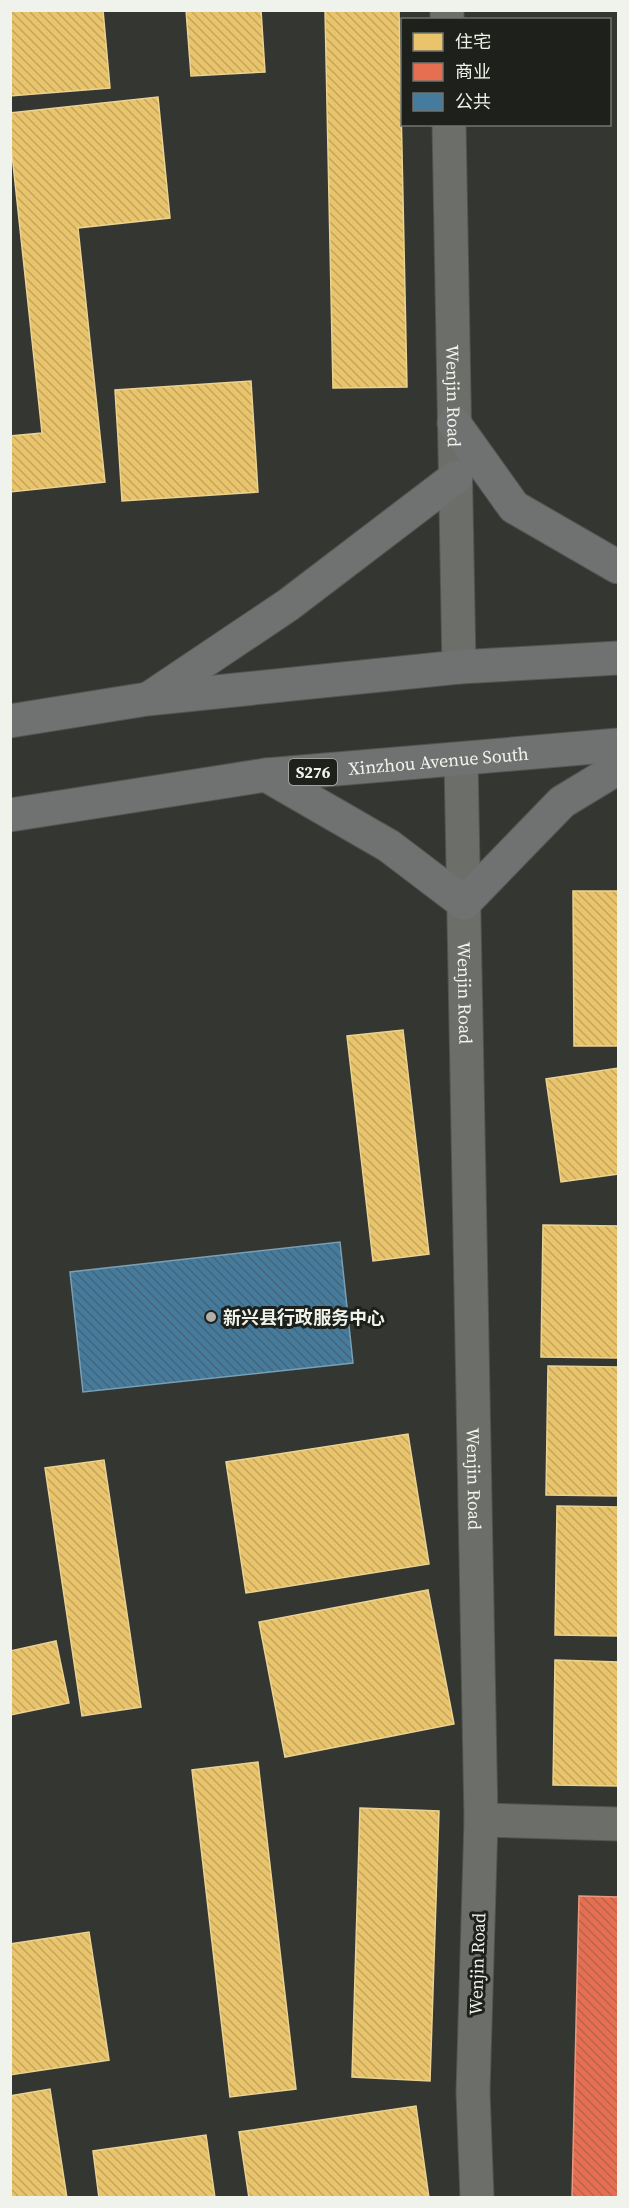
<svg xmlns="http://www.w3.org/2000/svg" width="629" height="2208" font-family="'Source Serif 4','Noto Sans SC',serif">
<defs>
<pattern id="homes-back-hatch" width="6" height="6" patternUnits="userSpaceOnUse" patternTransform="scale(1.5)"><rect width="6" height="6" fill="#e9c46a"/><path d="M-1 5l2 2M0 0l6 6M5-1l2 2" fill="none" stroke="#c1a561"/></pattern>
<pattern id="shops-back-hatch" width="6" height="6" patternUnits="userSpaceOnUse" patternTransform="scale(1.5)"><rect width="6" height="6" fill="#e76f51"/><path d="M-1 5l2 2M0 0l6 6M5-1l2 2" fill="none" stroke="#b7644e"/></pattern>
<pattern id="public-back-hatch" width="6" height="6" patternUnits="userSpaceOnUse" patternTransform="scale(1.5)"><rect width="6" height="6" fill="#457b9d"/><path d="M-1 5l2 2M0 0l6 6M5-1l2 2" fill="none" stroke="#466476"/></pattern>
</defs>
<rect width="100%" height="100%" fill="#343731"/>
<!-- homes -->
<g fill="url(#homes-back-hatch)" stroke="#ebd291" stroke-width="1.5">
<path d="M 10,10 L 103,10 L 110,88 L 10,96 Z"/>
<path d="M 186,10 L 261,10 L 265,72 L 191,76 Z"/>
<path d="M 325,10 L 399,10 L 407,387 L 333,388 Z"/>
<path d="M 158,97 L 170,218 L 78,228 L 105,482 L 10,492 L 10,436 L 42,433 L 10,136 L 10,113 Z"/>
<path d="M 251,381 L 258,492 L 122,501 L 115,390 Z"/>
<path d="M 573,891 L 618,891 L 618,1046 L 574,1046 Z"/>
<path d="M 403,1030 L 429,1254 L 373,1261 L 347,1036 Z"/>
<path d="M 618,1068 L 618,1174 L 561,1182 L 546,1079 Z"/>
<path d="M 543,1225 L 618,1226 L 618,1358 L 541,1357 Z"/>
<path d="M 548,1366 L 618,1367 L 618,1496 L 546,1495 Z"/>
<path d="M 408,1434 L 429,1564 L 246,1593 L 226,1462 Z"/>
<path d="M 104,1460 L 141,1707 L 82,1716 L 45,1468 Z"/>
<path d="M 557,1506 L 618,1507 L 618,1636 L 555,1635 Z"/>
<path d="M 428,1590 L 454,1724 L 285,1757 L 259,1622 Z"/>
<path d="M 56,1641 L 69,1703 L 10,1715 L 10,1651 Z"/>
<path d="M 555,1660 L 618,1662 L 618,1786 L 553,1785 Z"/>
<path d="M 258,1762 L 296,2089 L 230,2097 L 192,1770 Z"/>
<path d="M 360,1808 L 439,1811 L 430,2081 L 352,2077 Z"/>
<path d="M 89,1932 L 109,2060 L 10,2075 L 10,1944 Z"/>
<path d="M 50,2089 L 67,2198 L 10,2198 L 10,2096 Z"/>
<path d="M 416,2106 L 429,2198 L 249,2198 L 239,2132 Z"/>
<path d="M 206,2135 L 215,2198 L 99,2198 L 93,2151 Z"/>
</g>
<!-- shops -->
<path fill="url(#shops-back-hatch)" stroke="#e9977f" stroke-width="1.5" d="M 579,1896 L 618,1897 L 618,2198 L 572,2198 Z"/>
<!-- public -->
<path fill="url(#public-back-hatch)" stroke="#789fb4" stroke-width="1.5" d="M 340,1242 L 353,1363 L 83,1392 L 70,1272 Z"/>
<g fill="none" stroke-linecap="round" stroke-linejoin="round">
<defs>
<g id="minor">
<path d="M 447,10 L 447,20"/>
<path id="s1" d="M 449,124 L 459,667"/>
<path id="s2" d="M 461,759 L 481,1820 L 473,2092 L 477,2198"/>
<path d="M 481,1820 L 618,1824"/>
</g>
<g id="major">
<path d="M 454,423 L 514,507 L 618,567"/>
<path d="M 151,697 L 288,605 L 456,477"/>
<path d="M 10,721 L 147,699 L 459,667 L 618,658"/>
<path d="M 266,775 L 389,846 L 464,903 L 562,802 L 618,768"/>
<path id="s3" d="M 10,815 L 266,775 L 618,745"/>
</g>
</defs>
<!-- minor casing -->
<use href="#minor" stroke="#525550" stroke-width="35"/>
<!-- major casing -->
<use href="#major" stroke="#525550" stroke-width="35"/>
<!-- minor -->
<use href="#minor" stroke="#6c6e6a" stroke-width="33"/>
<!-- major -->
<use href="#major" stroke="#6f7271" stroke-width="33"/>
</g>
<!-- markers -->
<circle fill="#aeb1aa" stroke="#1d201b" stroke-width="2" cx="211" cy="1317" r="6"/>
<g text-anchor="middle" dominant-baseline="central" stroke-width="6" stroke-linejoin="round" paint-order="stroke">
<!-- shield labels -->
<rect fill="#1d201b" stroke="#b0b4ad" stroke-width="1.5" x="289" y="759" width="48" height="26" rx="4.5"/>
<g font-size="16" font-weight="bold" fill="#eff3eb">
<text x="313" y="772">S276</text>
</g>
<!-- street labels -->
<g font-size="18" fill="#eff3eb" stroke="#1d201b">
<text stroke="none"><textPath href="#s1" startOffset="272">Wenjin Road</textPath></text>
<text stroke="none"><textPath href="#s3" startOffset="432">Xinzhou Avenue South</textPath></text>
<text stroke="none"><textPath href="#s2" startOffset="234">Wenjin Road</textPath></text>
<text stroke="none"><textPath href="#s2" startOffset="720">Wenjin Road</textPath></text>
<text transform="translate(477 1964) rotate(-88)">Wenjin Road</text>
</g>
<!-- poi labels -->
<g font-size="18" font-weight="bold" fill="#eff3eb" stroke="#1d201b" text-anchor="start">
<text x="223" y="1317">新兴县行政服务中心</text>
</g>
</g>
<!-- border -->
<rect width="629" height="2208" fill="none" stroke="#eff3eb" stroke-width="24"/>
<!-- legend -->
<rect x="401" y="18" width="210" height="108" fill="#1d201b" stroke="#71746e" stroke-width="1.5"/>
<rect x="413" y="33" width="30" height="18" fill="#e9c46a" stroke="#71746e" stroke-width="1.5"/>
<text x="455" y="48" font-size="18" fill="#eff3eb">住宅</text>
<rect x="413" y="63" width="30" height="18" fill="#e76f51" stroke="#71746e" stroke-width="1.5"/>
<text x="455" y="78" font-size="18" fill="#eff3eb">商业</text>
<rect x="413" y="93" width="30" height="18" fill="#457b9d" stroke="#71746e" stroke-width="1.5"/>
<text x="455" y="108" font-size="18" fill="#eff3eb">公共</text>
</svg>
